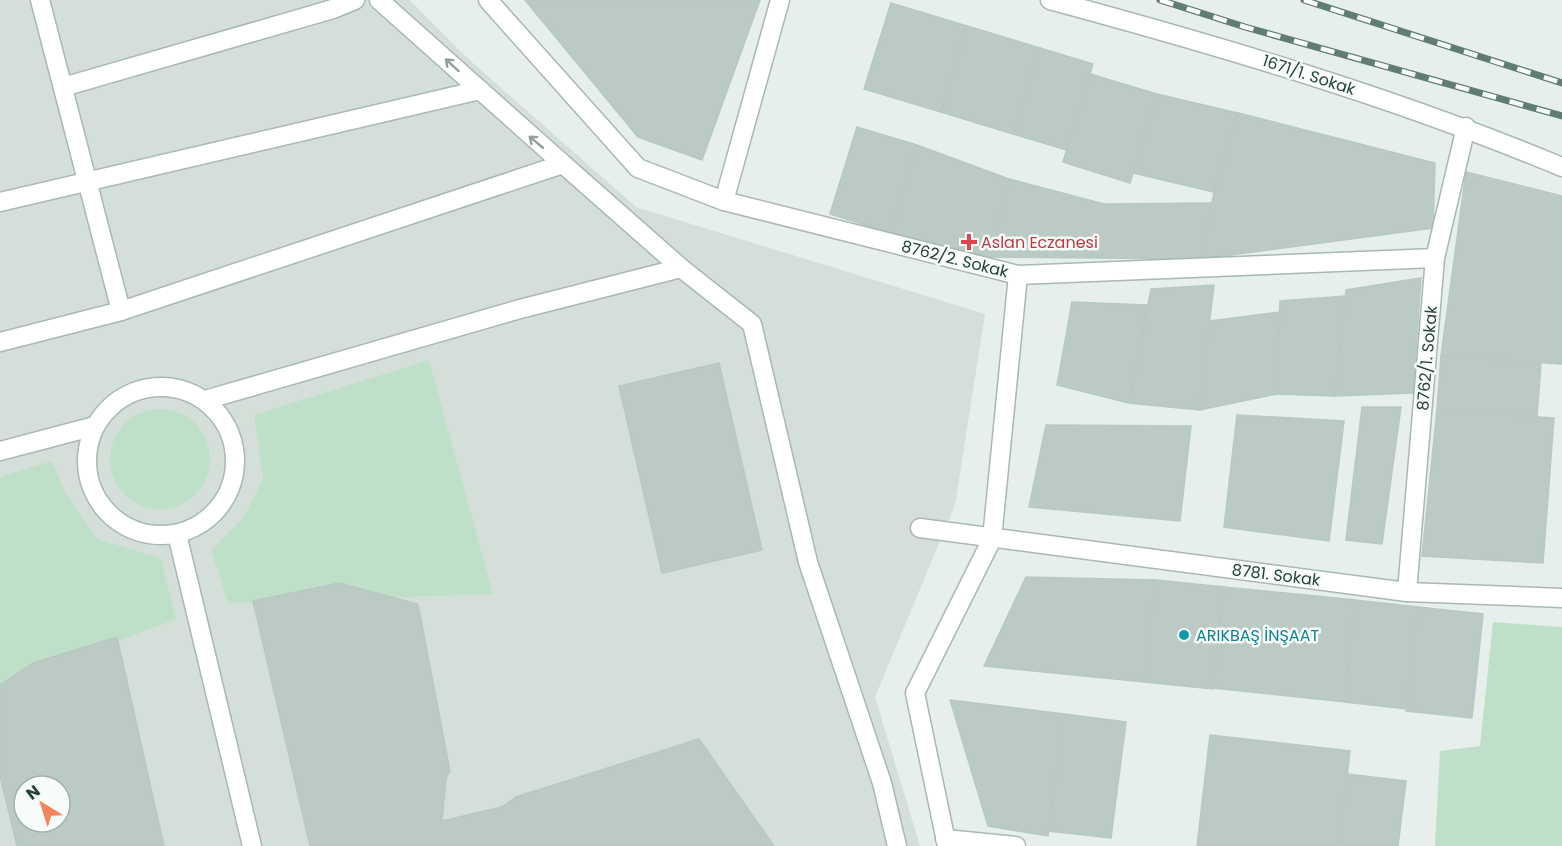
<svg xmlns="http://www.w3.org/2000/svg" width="1562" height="846" font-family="Poppins,sans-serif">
<rect width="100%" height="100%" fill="#e6efeb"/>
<!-- built -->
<path fill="#d4dfda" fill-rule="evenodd" d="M 0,0 L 410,0 L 465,56 L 636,207 L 985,314 L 955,505 L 875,697 L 920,846 L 0,846 ZM 24,786 L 60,786 L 60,822 L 24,822 Z"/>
<!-- green -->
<g fill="#bfe0c8">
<path d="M 429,360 L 493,594 L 228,603 L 211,550 L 243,518 L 263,479 L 254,415 Z"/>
<circle cx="160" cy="459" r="50"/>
<path d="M 52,461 L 66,494 L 97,539 L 161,558 L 176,619 L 0,686 L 0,477 Z"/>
<path d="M 1493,622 L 1562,627 L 1562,846 L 1435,846 L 1440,751 L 1480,746 Z"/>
</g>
<!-- building -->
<g fill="#bbcac4" stroke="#b8c9c2" stroke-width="1.5" fill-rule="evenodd">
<path d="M 525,0 L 760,0 L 702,160 L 638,137 Z"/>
<path d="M 891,3 L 967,26 L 941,112 L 864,89 Z"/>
<path d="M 967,26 L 1040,48 L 1013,134 L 941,112 Z"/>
<path d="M 1040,48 L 1093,64 L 1067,150 L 1013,134 Z"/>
<path d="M 1090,74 L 1157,94 L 1130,183 L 1063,162 Z"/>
<path d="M 1157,94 L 1238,113 L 1214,192 L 1133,173 Z"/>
<path d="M 1238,113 L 1435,163 L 1433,228 L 1201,259 L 1214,192 Z"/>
<path d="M 857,127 L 917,145 L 891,233 L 830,214 Z"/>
<path d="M 917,145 L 1009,179 L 991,257 L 891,233 Z"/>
<path d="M 1466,172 L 1562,196 L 1562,364 L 1441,356 Z"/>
<path d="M 1009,179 L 1104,204 L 1212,203 L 1201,259 L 991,257 Z"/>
<path d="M 1421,278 L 1413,393 L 1335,396 L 1346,290 Z"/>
<path d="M 1214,285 L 1199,410 L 1129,403 L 1151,289 Z"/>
<path d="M 1345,296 L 1335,396 L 1277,394 L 1280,301 Z"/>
<path d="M 1072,302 L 1147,305 L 1129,403 L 1057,385 Z"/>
<path d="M 1279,312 L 1277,394 L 1199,410 L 1210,321 Z"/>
<path d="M 1441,356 L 1541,363 L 1537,417 L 1437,410 Z"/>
<path d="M 719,363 L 762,550 L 662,573 L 619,386 Z"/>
<path d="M 1362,407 L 1401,407 L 1382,544 L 1346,540 Z"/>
<path d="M 1437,410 L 1554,418 L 1543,563 L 1422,556 Z"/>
<path d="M 1237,415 L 1344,421 L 1329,541 L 1224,527 Z"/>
<path d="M 1046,425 L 1191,426 L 1180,521 L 1029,507 Z"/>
<path d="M 1026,577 L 1155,580 L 1144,682 L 984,666 Z"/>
<path d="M 1155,580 L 1224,587 L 1213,689 L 1144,682 Z"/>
<path d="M 339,583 L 418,604 L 450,771 L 446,778 L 442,821 L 502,807 L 516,797 L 699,739 L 774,846 L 310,846 L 253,601 Z"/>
<path d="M 1224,587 L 1355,600 L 1345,702 L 1213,688 Z"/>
<path d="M 1355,600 L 1418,607 L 1407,709 L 1345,702 Z"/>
<path d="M 1418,607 L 1483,614 L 1472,718 L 1406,711 Z"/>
<path d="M 117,637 L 164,846 L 17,846 L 0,776 L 0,685 L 33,663 ZM 24,786 L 60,786 L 60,822 L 24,822 Z"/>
<path d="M 950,700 L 1064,714 L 1048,836 L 988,826 Z"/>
<path d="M 1064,714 L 1126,722 L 1111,838 L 1049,831 Z"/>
<path d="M 1210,735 L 1350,751 L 1339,846 L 1197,846 Z"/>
<path d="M 1347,774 L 1406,781 L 1398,846 L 1339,846 Z"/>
</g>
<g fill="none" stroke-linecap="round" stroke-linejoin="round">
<defs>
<g id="minor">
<path d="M 40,0 L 121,311"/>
<path d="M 379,0 L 563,164"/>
<path d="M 488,0 L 638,168 L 724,201"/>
<path d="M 780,0 L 724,201 L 1018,275 L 1435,258"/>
<path d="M 1050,0 C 1224,47 1396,98 1562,167"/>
<path d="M 63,87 L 333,9 L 355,0"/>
<path d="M 0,202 L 480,90"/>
<path d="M 0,342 L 121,311 L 563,164 L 681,268"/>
<circle cx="161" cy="461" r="74"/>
<path d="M 205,400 L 520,309 L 681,268 L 752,324 L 808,562 L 882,783 L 897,846"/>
<path d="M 0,451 L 95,426"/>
<path d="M 920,528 L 1407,592 L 1562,598"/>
<path d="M 177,534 L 252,846"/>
<path d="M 1407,592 L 1435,258 L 1466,127"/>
<path d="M 945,839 L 1016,846"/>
<path d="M 947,846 L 915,693 L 992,539 L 1018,275"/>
</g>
</defs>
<!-- minor casing -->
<use href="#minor" stroke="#a8b8b2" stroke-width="21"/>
<!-- minor -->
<use href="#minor" stroke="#fff" stroke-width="18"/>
<defs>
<g id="rail">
<path d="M 1160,0 L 1245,27 L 1562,116"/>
<path d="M 1304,0 L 1562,83"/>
</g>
</defs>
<!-- rail casing -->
<use href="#rail" stroke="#5f7d75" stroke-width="7"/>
<!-- rail -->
<use href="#rail" stroke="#f7fbf9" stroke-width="4.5" stroke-dasharray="14" stroke-linecap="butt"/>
</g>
<!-- one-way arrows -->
<defs><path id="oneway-shaft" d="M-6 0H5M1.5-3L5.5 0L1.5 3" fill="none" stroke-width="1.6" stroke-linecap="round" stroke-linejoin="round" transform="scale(1.5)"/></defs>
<g stroke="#92a09c">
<use href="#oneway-shaft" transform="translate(452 65) rotate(-138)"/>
<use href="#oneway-shaft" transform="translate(536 142) rotate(-140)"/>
</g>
<!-- markers -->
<path fill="#e0444e" stroke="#f7fbf9" stroke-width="2" d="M966 233h6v6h6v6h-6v6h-6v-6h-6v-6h6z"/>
<circle fill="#0f9aa8" stroke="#f7fbf9" stroke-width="2" cx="1184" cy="635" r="6"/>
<g text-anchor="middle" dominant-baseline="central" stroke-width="5" stroke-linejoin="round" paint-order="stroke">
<!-- street labels -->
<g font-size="16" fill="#24423a" stroke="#f7fbf9">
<text transform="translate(1309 75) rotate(18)">1671/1. Sokak</text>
<text transform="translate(955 259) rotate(14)">8762/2. Sokak</text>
<text transform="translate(1427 358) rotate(-85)">8762/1. Sokak</text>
<text transform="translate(1276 575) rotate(7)">8781. Sokak</text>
</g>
<!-- health labels -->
<g font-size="16" fill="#be3a42" stroke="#f7fbf9" text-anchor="start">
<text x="981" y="242">Aslan Eczanesi</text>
</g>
<!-- culture labels -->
<g font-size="16" fill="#0d838f" stroke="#f7fbf9" text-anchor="start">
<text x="1196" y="635">ARIKBAŞ İNŞAAT</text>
</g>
</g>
<!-- north arrow -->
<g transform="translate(42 804) rotate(322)"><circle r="28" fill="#f7fbf9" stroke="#a3b1ad" stroke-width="1.5"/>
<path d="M0-4.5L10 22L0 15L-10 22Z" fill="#f4845f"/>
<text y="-9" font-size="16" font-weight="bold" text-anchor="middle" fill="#24423a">N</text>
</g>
</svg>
